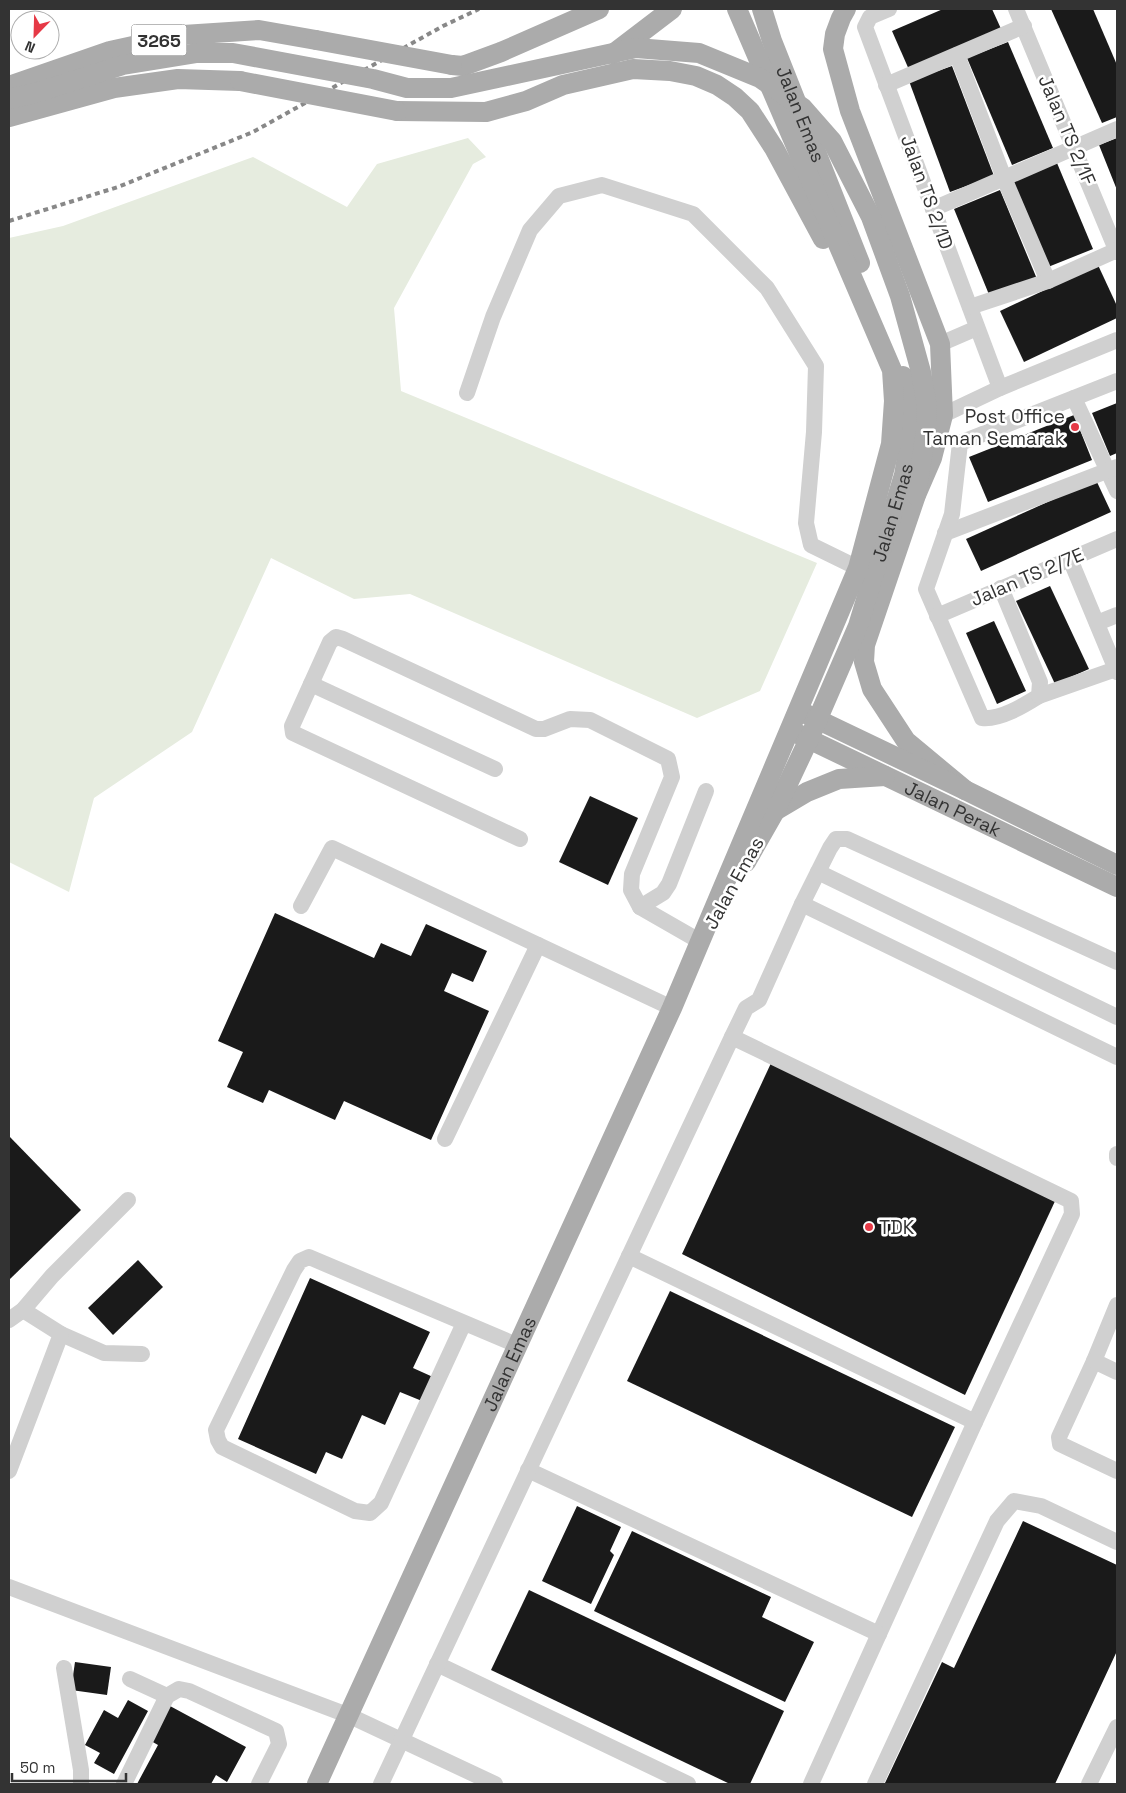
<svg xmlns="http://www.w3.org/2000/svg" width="1126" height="1793" font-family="'Space Grotesk',sans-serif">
<rect width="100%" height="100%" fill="#fff"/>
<!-- green -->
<path fill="#e6ecdf" d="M 468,138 L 486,157 L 473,164 L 394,308 L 401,391 L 817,563 L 760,691 L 697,718 L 410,594 L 354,599 L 271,558 L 192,732 L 94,798 L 69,892 L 9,862 L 9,238 L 63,226 L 253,157 L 347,207 L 377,164 Z"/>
<!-- building -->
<g fill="#1a1a1a">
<path d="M 943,9 L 992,9 L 1002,31 L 910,72 L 892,31 Z"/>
<path d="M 1051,9 L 1093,9 L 1117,65 L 1117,117 L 1102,123 Z"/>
<path d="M 1008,42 L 1053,148 L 1012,165 L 967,58 Z"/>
<path d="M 952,66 L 994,176 L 950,192 L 909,81 Z"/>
<path d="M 1117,138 L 1117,190 L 1099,145 Z"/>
<path d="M 1057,163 L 1093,249 L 1048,267 L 1012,181 Z"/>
<path d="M 1000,190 L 1037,279 L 990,297 L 954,209 Z"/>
<path d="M 1098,265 L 1117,306 L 1117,318 L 1024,362 L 1000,311 Z"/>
<path d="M 1117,403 L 1117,453 L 1110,456 L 1092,413 Z"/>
<path d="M 1074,415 L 1092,460 L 988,502 L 969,457 Z"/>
<path d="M 1096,480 L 1111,512 L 981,571 L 966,539 Z"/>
<path d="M 1050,586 L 1089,669 L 1055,684 L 1016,601 Z"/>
<path d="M 994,621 L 1026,691 L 997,704 L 966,633 Z"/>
<path d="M 590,796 L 638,818 L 608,885 L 559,862 Z"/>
<path d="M 275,913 L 374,958 L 381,943 L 411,956 L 426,924 L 487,951 L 473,982 L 452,973 L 444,991 L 489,1011 L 431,1140 L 344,1101 L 335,1120 L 269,1090 L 263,1103 L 227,1087 L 243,1052 L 218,1041 Z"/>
<path d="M 772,1061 L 1056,1199 L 965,1395 L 682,1254 Z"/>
<path d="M 9,1136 L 81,1210 L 9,1280 Z"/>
<path d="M 138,1260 L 163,1287 L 113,1335 L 88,1308 Z"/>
<path d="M 310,1278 L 430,1332 L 413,1368 L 433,1377 L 422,1401 L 400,1392 L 385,1425 L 362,1415 L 342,1459 L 326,1452 L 316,1474 L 238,1439 Z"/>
<path d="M 670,1291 L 955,1427 L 912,1517 L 627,1381 Z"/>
<path d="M 577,1506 L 621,1527 L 610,1551 L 614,1555 L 591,1604 L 542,1581 Z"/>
<path d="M 1023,1521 L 1117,1565 L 1117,1651 L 1055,1784 L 885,1783 L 942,1662 L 954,1668 Z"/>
<path d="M 632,1531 L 771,1597 L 762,1617 L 814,1642 L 785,1702 L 594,1611 Z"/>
<path d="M 529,1590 L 784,1711 L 750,1784 L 730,1784 L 491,1670 Z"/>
<path d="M 75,1662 L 111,1667 L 107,1695 L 71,1690 Z"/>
<path d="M 128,1700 L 148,1711 L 114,1774 L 94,1763 L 100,1753 L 85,1745 L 104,1710 L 118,1718 Z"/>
<path d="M 170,1706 L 246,1747 L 227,1782 L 216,1775 L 211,1784 L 137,1784 L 158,1745 L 151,1741 Z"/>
</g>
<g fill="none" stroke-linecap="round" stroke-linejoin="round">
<!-- minor -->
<g stroke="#d0d0d0" stroke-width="16">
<path d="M 889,9 L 870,17 L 865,27 L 1000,388"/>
<path d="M 1016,9 L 1117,252"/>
<path d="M 957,55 L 1004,178 L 1048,281"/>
<path d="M 886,85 L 1024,26"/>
<path d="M 933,209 L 1117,129"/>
<path d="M 970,307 L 1048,281 L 1117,250"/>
<path d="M 940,344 L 977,328"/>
<path d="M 467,393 L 493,317 L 530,230 L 559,196 L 602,185 L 693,214 L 767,288 L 816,366 L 814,432 L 806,523 L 811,545 L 858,568"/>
<path d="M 1074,398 L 1117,491"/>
<path d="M 943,415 L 1000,388 L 1117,340"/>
<path d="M 945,533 L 1117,467"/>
<path d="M 1070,559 L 1117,672"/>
<path d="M 1001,588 L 1040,682 L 1039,696 C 1023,706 1000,720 982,718 L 926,589 L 952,514 L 960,443 L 1117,381"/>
<path d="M 937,616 L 1117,539"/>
<path d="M 1097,623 L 1117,615"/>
<path d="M 311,684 L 495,769"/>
<path d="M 1039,696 L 1116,669"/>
<path d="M 520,839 L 293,733 L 292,726 L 330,642 L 336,637 L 343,639 L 536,729 L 544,729 L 570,719 L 590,720 L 668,759 L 672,777 L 632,874 L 631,890 L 640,907 L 701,942"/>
<path d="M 818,872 L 1117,1017"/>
<path d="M 802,904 L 1117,1057"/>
<path d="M 301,906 L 332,848 L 672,1008"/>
<path d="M 640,907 L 663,893 L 669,884 L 706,791"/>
<path d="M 732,1037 L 1071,1201 L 1072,1214 L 975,1422 L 811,1784"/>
<path d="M 445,1139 L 538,945"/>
<path d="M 1117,1154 L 1117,1158"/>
<path d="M 629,1256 L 975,1422"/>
<path d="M 1117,1305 L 1094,1361 L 1059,1437 L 1060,1444 L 1117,1471"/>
<path d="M 9,1320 L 23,1310 L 52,1276 L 128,1200"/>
<path d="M 464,1323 L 381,1503 L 370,1513 L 355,1511 L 222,1447 L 218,1440 L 216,1430 L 294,1270 L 300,1261 L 309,1257 L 519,1346"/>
<path d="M 61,1334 L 104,1353 L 142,1354"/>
<path d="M 1094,1361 L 1117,1372"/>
<path d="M 528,1470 L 879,1634"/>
<path d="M 9,1471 L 61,1334 L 23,1310"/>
<path d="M 9,1587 L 350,1716 L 495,1784"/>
<path d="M 437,1664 L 688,1784"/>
<path d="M 64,1668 L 81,1770 L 81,1784"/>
<path d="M 130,1679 L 167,1696"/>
<path d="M 124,1784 L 167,1696 L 179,1689 L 189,1691 L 276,1731 L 279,1744 L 259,1784"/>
<path d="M 381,1784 L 732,1037 L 746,1008 L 759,1000 L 802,904 L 830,848 L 836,839 L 847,839 L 1117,962"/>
<path d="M 875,1784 L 997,1521 L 1014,1501 L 1041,1506 L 1117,1542"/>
<path d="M 1089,1784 L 1117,1727"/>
</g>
<!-- major -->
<g stroke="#ababab" stroke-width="20">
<path id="s1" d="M 762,9 L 772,41 L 860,263"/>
<path d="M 846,9 L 841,18 L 835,34 L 833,49 L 850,111 L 940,344 L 943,415 L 932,458 L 916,495 L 865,645 L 864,662 L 872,689 L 906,741 L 965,790"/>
<path d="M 613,54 L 672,9"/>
<path d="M 452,65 L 463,66 L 501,52 L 599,9"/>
<path d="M 9,86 L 110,51 L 183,35 L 259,30 L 316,40"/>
<path d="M 397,111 L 486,112 L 526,101 L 563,85 L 633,69 L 670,71 L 696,76 L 717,85 L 735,97 L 750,111 L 774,148 L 823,239"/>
<path d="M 9,117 L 114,88 L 178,79 L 240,81"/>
<path d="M 806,714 L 965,790 L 1117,865"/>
<path id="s2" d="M 798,734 L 1117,887"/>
<path d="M 775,811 L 807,792 L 839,779 L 885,776"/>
<path id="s3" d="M 746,862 L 775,811 L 809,739 L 858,626 L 904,475 L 909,446 L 909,406 L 903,376"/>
<path id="s4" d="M 317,1784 L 672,1008 L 858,568 L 891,444 L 894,401 L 892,370 L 737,9"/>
</g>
<!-- rail -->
<path stroke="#888" stroke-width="4" stroke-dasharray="5 4" stroke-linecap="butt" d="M 9,221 L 118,187 L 253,132 L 443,26 L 479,9"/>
<!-- major-bridge -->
<g stroke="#ababab" stroke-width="20">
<path d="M 316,40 L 452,65"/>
<path d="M 240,81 L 397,111"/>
<path d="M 9,99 L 35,93 L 123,65 L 197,53 L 233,53 L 373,79 L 407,88 L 451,88 L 636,48 L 699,53 L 760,78 L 803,108 L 832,141 L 871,217 L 900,296 L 921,372 L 927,407 L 925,438 L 916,495"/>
</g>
</g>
<!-- markers -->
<g fill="#e63946" stroke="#fff" stroke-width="2">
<circle cx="1075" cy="427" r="5"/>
<circle cx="869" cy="1227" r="5"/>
</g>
<g text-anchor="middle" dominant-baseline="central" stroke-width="5" stroke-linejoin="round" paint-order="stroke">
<!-- shield labels -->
<rect fill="#fff" stroke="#707070" stroke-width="1" x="131.5" y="24.5" width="55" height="31" rx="4"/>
<g font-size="18" font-weight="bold" fill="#333">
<text x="159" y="40">3265</text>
</g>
<!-- street labels -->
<g font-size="19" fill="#333" stroke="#fff">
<text stroke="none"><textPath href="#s1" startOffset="112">Jalan Emas</textPath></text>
<text transform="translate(1067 130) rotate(67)">Jalan TS 2/1F</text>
<text transform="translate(927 192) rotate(70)">Jalan TS 2/1D</text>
<text stroke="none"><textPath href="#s3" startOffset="380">Jalan Emas</textPath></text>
<text transform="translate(1027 577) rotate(-23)">Jalan TS 2/7E</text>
<text stroke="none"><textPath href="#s2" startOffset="172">Jalan Perak</textPath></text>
<text transform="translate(734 883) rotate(-61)">Jalan Emas</text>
<text stroke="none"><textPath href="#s4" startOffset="462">Jalan Emas</textPath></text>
</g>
<!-- poi labels -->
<g font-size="19" fill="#333" stroke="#fff" text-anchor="end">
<text x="1065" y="416">Post Office<tspan x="1065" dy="22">Taman Semarak</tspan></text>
<text x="879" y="1227" text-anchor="start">TDK</text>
</g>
</g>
<!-- border -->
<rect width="1126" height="1793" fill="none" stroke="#333333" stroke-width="20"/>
<!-- north arrow -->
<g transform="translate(35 35) rotate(203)"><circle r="24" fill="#ffffff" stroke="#adadad"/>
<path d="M0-4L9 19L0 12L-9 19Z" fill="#e63946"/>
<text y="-8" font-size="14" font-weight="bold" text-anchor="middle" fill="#333333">N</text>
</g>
<!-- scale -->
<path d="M12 1773v8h114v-8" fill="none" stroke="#333333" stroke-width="2.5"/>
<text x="20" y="1773" font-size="15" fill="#333333" stroke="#ffffff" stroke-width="4" paint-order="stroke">50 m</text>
</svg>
